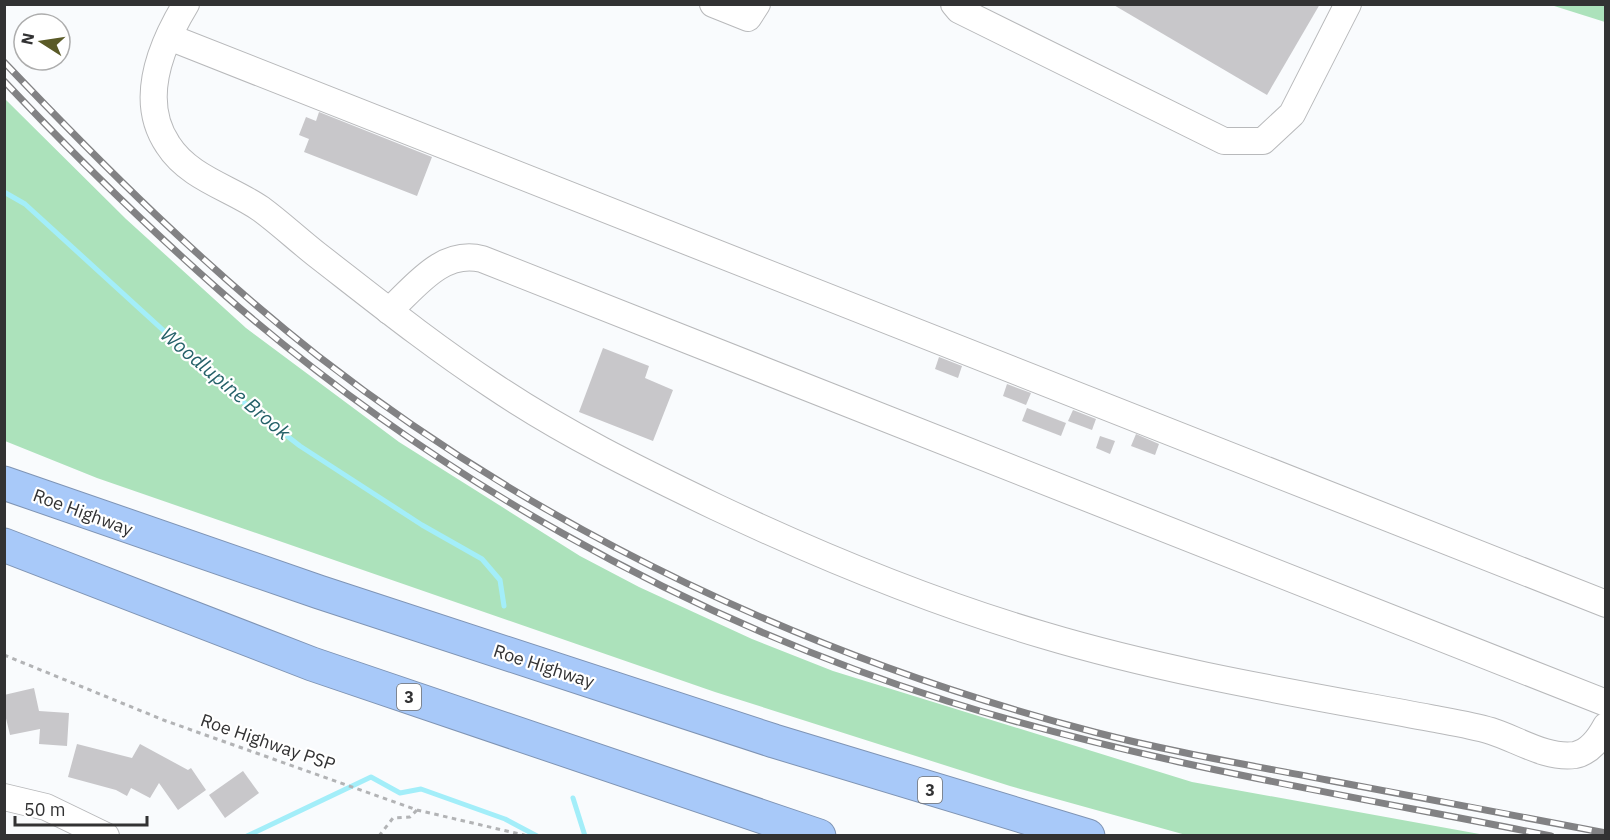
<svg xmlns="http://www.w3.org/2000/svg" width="1610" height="840" font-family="'IBM Plex Sans',sans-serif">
<rect width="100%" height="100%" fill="#f9fbfd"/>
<!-- green -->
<g fill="#ace2bb">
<path d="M 1551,5 L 1605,5 L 1605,22 Z"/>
<path d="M 4,98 L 126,219 L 246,328 L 399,442 L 580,556 L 639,587 L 752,639 L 833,671 L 1192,782 L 1485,835 L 1186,835 L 1010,786 L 715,692 L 97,478 L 5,441 Z"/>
</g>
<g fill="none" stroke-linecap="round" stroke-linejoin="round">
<!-- stream -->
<g stroke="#a3eef9" stroke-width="5">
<path d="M 4,192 L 25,204 L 233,394 L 300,446 L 422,525 L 482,559 L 500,580 L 504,606"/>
<path d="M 573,798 L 585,836"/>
<path d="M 247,836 L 371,777 L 400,793 L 421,789 L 505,819 L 537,836"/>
</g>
</g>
<!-- building -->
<g fill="#c8c7ca">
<path d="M 1112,4 L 1320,4 L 1267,95 Z"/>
<path d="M 319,112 L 432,157 L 417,196 L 304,152 L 309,139 L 299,135 L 306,117 L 316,121 Z"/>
<path d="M 603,348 L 649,366 L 645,378 L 673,390 L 653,441 L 579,412 Z"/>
<path d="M 939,357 L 962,366 L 958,378 L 935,369 Z"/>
<path d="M 1007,384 L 1031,393 L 1026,405 L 1003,396 Z"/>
<path d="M 1027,408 L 1066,423 L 1061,436 L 1022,421 Z"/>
<path d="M 1073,410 L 1096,419 L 1092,430 L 1068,421 Z"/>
<path d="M 1136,434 L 1159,444 L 1155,455 L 1131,446 Z"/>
<path d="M 1100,436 L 1115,441 L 1110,454 L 1096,448 Z"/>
<path d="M 34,688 L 39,711 L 69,713 L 67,746 L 39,744 L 40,729 L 10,735 L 4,710 L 4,695 Z"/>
<path d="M 77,744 L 132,758 L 140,744 L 188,770 L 191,768 L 206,790 L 178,810 L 159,783 L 150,798 L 131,788 L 127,796 L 116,790 L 68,777 Z"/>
<path d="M 243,771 L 259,793 L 225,818 L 209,795 Z"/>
</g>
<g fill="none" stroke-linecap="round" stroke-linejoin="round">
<defs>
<g id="minor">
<path d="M 186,4 C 161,45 138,101 168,145 C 189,178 231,188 261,209 C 280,223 297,239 316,254 C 374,299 431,345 492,385 C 563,433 639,470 716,507 C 822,557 931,602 1043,635 C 1170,673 1301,694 1430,718 C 1451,722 1471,725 1491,731 C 1517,739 1546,759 1575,755 C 1590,752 1599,739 1606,726"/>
<path d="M 713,4 L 748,18 L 757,4"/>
<path d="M 954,4 L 959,10 L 1224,141 L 1263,141 L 1292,114 L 1348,4"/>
<path d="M 169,37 L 1606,604"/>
<path d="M 389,311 C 415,287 442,249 482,259 L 1606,703"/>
<path d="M 4,797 L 46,807 L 106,836"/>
</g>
<g id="highway">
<path d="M 4,483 L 319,592 L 774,741 L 1088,836"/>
<path d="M 4,545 L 312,664 L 819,836"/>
</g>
</defs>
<!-- minor casing -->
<use href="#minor" stroke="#b8b9bb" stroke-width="28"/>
<!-- highway casing -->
<use href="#highway" stroke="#7f94b4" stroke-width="35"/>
<!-- path -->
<g stroke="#b2b3b5" stroke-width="3" stroke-dasharray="4.5 4.5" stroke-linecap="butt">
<path d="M 4,655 L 166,721 L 417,810 L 528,836"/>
<path d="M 379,836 L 393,818 L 410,817 L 417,810"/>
<path d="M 594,836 L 632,836"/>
</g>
<!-- minor -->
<use href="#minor" stroke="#fff" stroke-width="26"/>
<!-- highway -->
<use href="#highway" stroke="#a8c9f9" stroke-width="33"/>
<defs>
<g id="rail">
<path d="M 4,62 C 103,166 205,267 318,356 C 548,535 813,658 1094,732 C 1171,752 1249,765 1327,780 C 1420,797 1513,815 1606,833"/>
<path d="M 4,81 C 73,154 144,224 220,291 C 427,473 683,618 947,701 C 1144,763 1348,795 1551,836"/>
</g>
</defs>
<!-- rail casing -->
<use href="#rail" stroke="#828284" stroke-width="7"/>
<!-- rail -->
<use href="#rail" stroke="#fff" stroke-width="4.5" stroke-dasharray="14" stroke-linecap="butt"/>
</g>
<g text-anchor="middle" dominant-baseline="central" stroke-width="4.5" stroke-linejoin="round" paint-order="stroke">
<!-- shield labels -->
<g fill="#fff" stroke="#707070" stroke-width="1.5">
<rect x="397" y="684" width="24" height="26" rx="4.5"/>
<rect x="918" y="777" width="24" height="26" rx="4.5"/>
</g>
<g font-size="16" font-weight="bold" fill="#323233">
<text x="409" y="697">3</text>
<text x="930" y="790">3</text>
</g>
<!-- street labels -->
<g font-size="18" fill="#323233" stroke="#fff">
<text transform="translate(83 512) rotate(20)">Roe Highway</text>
<text transform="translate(544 666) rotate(18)">Roe Highway</text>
<text transform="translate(268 742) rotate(19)">Roe Highway PSP</text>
</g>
<!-- water labels -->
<g font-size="20" font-style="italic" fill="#256169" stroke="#fff">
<text transform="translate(226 383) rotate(40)">Woodlupine Brook</text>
</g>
</g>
<!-- border -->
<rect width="1610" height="840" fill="none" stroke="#323233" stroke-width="12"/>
<!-- north arrow -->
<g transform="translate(42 42) rotate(282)"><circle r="28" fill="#ffffff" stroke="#adadad" stroke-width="1.5"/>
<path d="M0-4.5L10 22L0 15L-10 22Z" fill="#5a5a27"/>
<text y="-9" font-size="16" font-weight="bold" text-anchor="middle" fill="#323233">N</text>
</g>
<!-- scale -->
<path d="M15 816v9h132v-9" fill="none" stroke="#323233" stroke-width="3"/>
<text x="24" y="816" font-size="18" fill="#323233" stroke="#ffffff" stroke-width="4.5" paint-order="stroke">50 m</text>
</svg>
